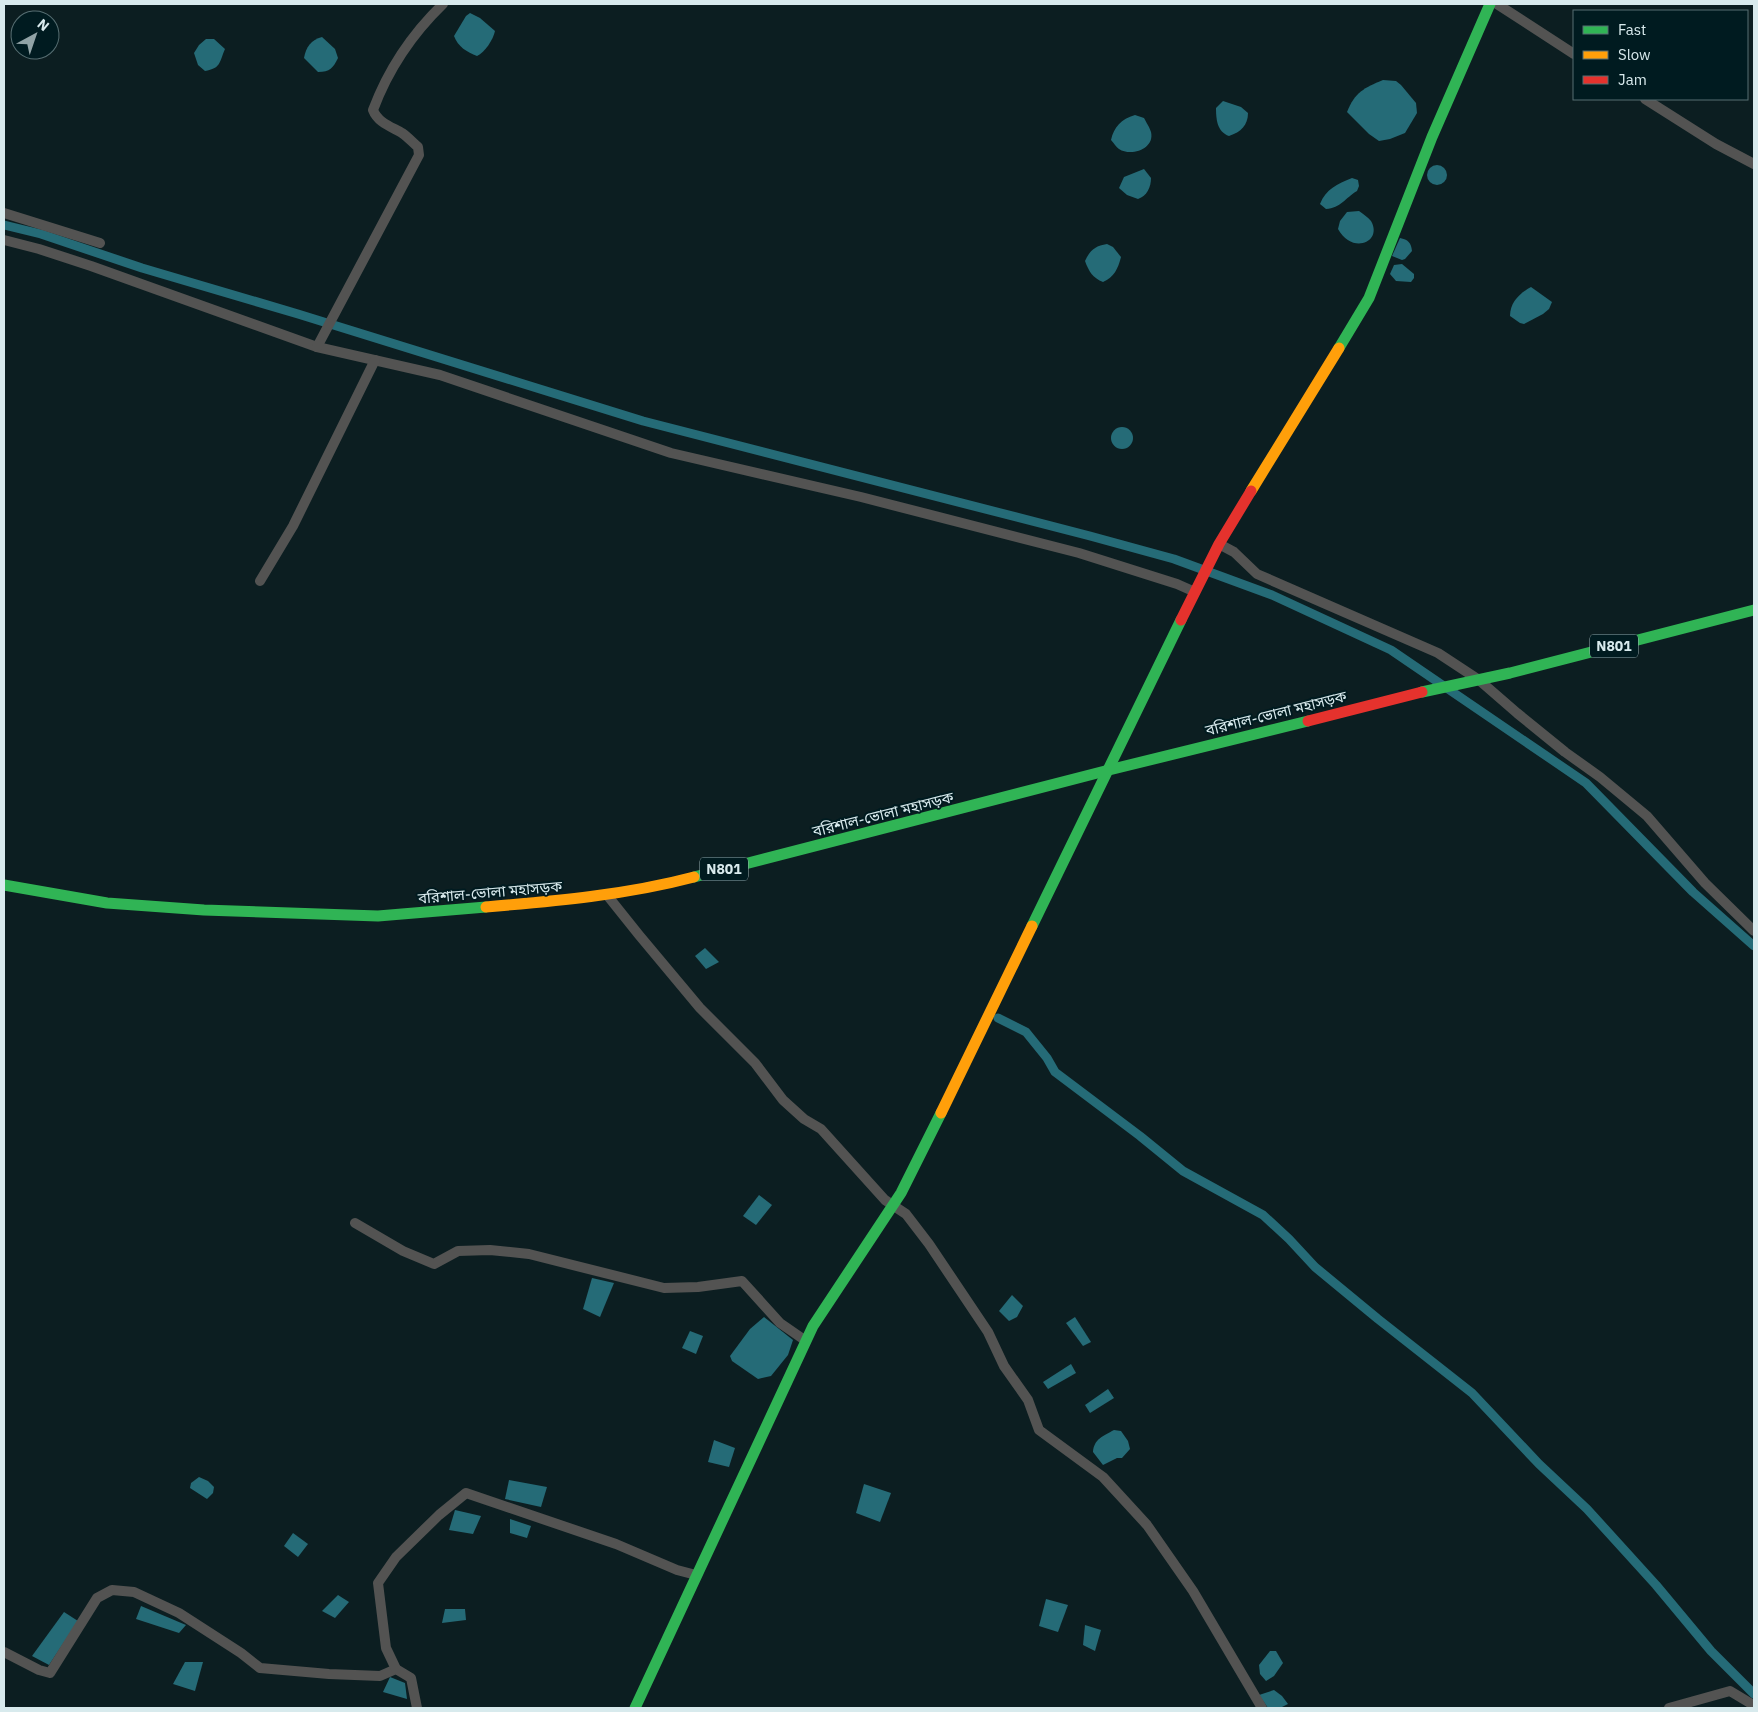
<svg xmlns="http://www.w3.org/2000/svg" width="1758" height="1712" font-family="'IBM Plex Sans','Noto Sans Bengali',sans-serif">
<rect width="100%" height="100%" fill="#0c1e21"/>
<!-- water -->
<g fill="#256b77">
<path d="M 470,13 L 480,18 L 495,31 C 493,40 485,52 477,56 C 467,52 458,47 454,36 L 466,16 Z"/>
<path d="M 322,37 L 335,49 L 338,58 C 333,68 330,72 318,72 L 304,58 C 306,47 311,40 322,37 Z"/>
<path d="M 206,39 L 214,39 L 225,49 C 219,63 221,68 205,71 L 198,65 L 194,53 L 199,45 Z"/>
<path d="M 1383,80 L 1396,81 L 1401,85 L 1416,103 L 1417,113 L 1405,133 L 1390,139 L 1379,141 L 1369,134 L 1347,112 C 1355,92 1364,88 1383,80 Z"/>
<path d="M 1223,101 L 1241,107 L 1248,113 C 1248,125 1241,132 1229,136 C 1217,132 1216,119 1216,108 Z"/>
<path d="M 1135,115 L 1144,118 C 1146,122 1150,128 1151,132 C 1155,149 1131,157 1119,149 C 1116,147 1114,143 1111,140 C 1114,127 1121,119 1135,115 Z"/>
<circle cx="1437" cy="175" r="10"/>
<path d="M 1144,169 L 1151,178 C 1151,187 1147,196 1138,199 L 1127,195 L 1119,188 L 1124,177 Z"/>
<path d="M 1352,178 L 1358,180 L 1359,186 L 1357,191 C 1345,198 1341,208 1326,209 L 1320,204 C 1326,189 1337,184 1352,178 Z"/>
<path d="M 1359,211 C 1363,214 1368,217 1371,221 C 1383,242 1352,255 1338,229 L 1340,221 L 1347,212 Z"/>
<path d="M 1400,238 C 1408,240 1411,242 1412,251 L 1405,259 L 1402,260 L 1392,256 Z"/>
<path d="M 1107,244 L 1113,247 L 1121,257 C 1118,269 1114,277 1103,282 C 1093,278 1089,272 1085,261 C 1090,250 1095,246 1107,244 Z"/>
<path d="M 1402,264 L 1414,274 L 1414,278 L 1411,282 L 1396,281 L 1390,274 L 1394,265 Z"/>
<path d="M 1531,287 L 1552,302 L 1549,309 L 1543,314 L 1524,324 L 1520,323 L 1510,316 C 1510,302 1520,293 1531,287 Z"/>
<circle cx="1122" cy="438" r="11"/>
<path d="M 705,948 L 719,962 L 706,969 L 695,956 Z"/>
<path d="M 759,1195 L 772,1205 L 756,1225 L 743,1216 Z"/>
<path d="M 592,1278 L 614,1283 L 600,1317 L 583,1309 Z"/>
<path d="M 1012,1295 L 1023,1306 L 1017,1317 L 1009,1321 L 999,1311 Z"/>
<path d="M 764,1317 L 793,1340 L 788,1355 L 771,1376 L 758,1379 L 732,1361 L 730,1356 L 750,1329 Z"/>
<path d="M 1075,1317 L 1091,1342 L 1083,1346 L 1066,1323 Z"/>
<path d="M 690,1331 L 703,1336 L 696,1354 L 682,1348 Z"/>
<path d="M 1071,1364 L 1076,1373 L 1048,1389 L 1043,1382 Z"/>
<path d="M 1108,1389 L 1114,1398 L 1090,1413 L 1085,1405 Z"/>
<path d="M 1114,1430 L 1121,1431 L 1128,1441 L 1130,1449 L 1122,1458 L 1117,1458 L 1103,1465 L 1093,1452 C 1094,1439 1103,1436 1114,1430 Z"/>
<path d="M 714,1440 L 735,1448 L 729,1467 L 708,1462 Z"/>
<path d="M 199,1477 L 208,1481 L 214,1487 L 213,1493 L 207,1499 L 190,1488 L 191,1483 Z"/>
<path d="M 509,1480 L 547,1487 L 541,1507 L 505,1499 Z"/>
<path d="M 864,1484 L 891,1493 L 880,1522 L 856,1513 Z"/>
<path d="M 455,1510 L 481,1516 L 473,1534 L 449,1530 Z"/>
<path d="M 510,1519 L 531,1526 L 527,1538 L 510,1533 Z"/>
<path d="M 293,1533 L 308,1544 L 298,1557 L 284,1546 Z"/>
<path d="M 338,1595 L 349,1602 L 335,1618 L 322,1611 Z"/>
<path d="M 1046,1599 L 1068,1605 L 1058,1632 L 1039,1626 Z"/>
<path d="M 141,1606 L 186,1625 L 179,1633 L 136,1619 Z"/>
<path d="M 445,1609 L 465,1609 L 466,1620 L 442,1623 Z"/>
<path d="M 64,1612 L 78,1621 L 49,1665 L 32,1656 Z"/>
<path d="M 1085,1625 L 1101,1630 L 1095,1651 L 1083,1645 Z"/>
<path d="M 1270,1651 L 1276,1651 L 1283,1663 L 1274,1676 L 1266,1681 L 1260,1674 L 1259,1665 Z"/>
<path d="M 185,1662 L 203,1662 L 195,1691 L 173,1684 Z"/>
<path d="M 390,1677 L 405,1683 L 407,1699 L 383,1692 Z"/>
<path d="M 1274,1690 L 1282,1696 L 1288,1704 L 1280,1708 L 1268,1708 L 1259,1695 Z"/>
</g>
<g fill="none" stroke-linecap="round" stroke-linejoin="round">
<!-- canal -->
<g stroke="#256b77" stroke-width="9">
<path d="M 4,225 L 41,234 L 142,268 L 298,314 L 643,421 L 1090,536 L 1174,559 L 1272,595 L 1391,650 L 1586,783 L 1693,892 L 1754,946"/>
<path d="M 998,1018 L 1026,1032 L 1047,1058 L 1055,1072 L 1140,1136 L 1183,1171 L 1263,1215 L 1289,1239 L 1315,1267 L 1378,1319 L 1472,1393 L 1539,1464 L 1587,1509 L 1656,1585 L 1711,1651 L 1754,1694"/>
</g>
<!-- street -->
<g stroke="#535352" stroke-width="10">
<path d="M 1497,4 L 1574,54"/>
<path d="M 1645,99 L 1716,144 L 1754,164"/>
<path d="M 4,213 L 100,243"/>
<path d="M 4,240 L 39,249 L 91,266 L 317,347 L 440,375 L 671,453 L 861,497 L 1079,553 L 1177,584 L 1195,592"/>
<path d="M 317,347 L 419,155 L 418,147 C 413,143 408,137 402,133 C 392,127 378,123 373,110 C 388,70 412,34 443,4"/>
<path d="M 1219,544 L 1234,552 L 1257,574 L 1438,653 L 1479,680 L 1517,713 L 1565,752 L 1600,777 L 1647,816 L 1705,883 L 1754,931"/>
<path d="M 260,581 L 293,526 L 375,360"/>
<path d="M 607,895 L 639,935 L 700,1008 L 755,1063 L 783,1100 L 804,1119 L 821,1129 L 885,1200 L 906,1214 L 929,1244 L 988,1332 L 1004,1366 L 1028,1400 L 1039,1430 L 1103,1477 L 1147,1525 L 1193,1591 L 1262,1708"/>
<path d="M 355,1223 L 403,1251 L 434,1264 L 458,1251 L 490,1250 L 529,1254 L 664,1288 L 698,1287 L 742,1281 L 780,1323 L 806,1341"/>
<path d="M 4,1652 L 39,1670 L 50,1673 L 97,1598 L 112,1590 L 134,1592 L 179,1613 L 241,1653 L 260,1668 L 329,1674 L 380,1676 L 396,1669 L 411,1678 L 417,1708"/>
<path d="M 396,1669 L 386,1648 L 378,1583 L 396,1557 L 439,1515 L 466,1493 L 616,1544 L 677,1570 L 696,1575"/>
<path d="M 1669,1708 L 1730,1691 L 1750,1703 L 1753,1708"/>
</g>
<!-- fast -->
<g stroke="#30b455" stroke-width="11">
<path d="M 1339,348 L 1369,298 L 1432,137 L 1490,4"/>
<path d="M 1422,692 L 1510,673 L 1754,610"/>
<path d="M 694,877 L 1109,770 L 1308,721"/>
<path d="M 4,885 L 107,903 L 204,910 L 378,916 L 486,907"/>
<path d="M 1032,926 L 1181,620"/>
<path d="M 635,1708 L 813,1326 L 901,1193 L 941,1113"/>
</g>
<!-- slow -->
<g stroke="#ff9f0a" stroke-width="11">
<path d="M 1251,491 L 1339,348"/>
<path d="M 486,907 C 556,901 626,895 694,877"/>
<path d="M 941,1113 L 1032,926"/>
</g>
<!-- jam -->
<g stroke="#e5322d" stroke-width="11">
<path d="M 1181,620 L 1219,544 L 1251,491"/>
<path d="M 1308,721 L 1422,692"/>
</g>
</g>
<g text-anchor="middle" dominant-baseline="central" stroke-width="4" stroke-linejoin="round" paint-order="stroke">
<!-- shield labels -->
<g fill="#001b20" stroke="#97acb0" stroke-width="1">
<rect x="1590" y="634.5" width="48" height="23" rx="4"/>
<rect x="700" y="857.5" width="48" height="23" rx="4"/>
</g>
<g font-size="14" font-weight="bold" fill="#d8eaed">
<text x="1614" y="646">N801</text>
<text x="724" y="869">N801</text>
</g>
<!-- street labels -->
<g font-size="15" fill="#d8eaed" stroke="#001b20">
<text transform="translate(1276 713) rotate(-14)">বরিশাল-ভোলা মহাসড়ক</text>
<text transform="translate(883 814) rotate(-14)">বরিশাল-ভোলা মহাসড়ক</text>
<text transform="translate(490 892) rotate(-5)">বরিশাল-ভোলা মহাসড়ক</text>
</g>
</g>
<!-- border -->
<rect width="1758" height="1712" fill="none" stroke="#d8eaed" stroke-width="10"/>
<!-- legend -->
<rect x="1573" y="10" width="175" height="90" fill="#001b20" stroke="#566e72"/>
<rect x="1583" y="26" width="25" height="8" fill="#30b455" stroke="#566e72"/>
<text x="1618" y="35" font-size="15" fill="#d8eaed">Fast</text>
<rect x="1583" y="51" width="25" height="8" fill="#ff9f0a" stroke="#566e72"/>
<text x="1618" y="60" font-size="15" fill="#d8eaed">Slow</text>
<rect x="1583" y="76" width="25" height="8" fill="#e5322d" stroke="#566e72"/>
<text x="1618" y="85" font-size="15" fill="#d8eaed">Jam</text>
<!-- north arrow -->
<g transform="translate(35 35) rotate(40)"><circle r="24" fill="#001b20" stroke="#566e72"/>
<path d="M0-4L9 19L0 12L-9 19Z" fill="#91a3a6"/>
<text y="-8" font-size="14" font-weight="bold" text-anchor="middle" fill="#d8eaed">N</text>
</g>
</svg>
